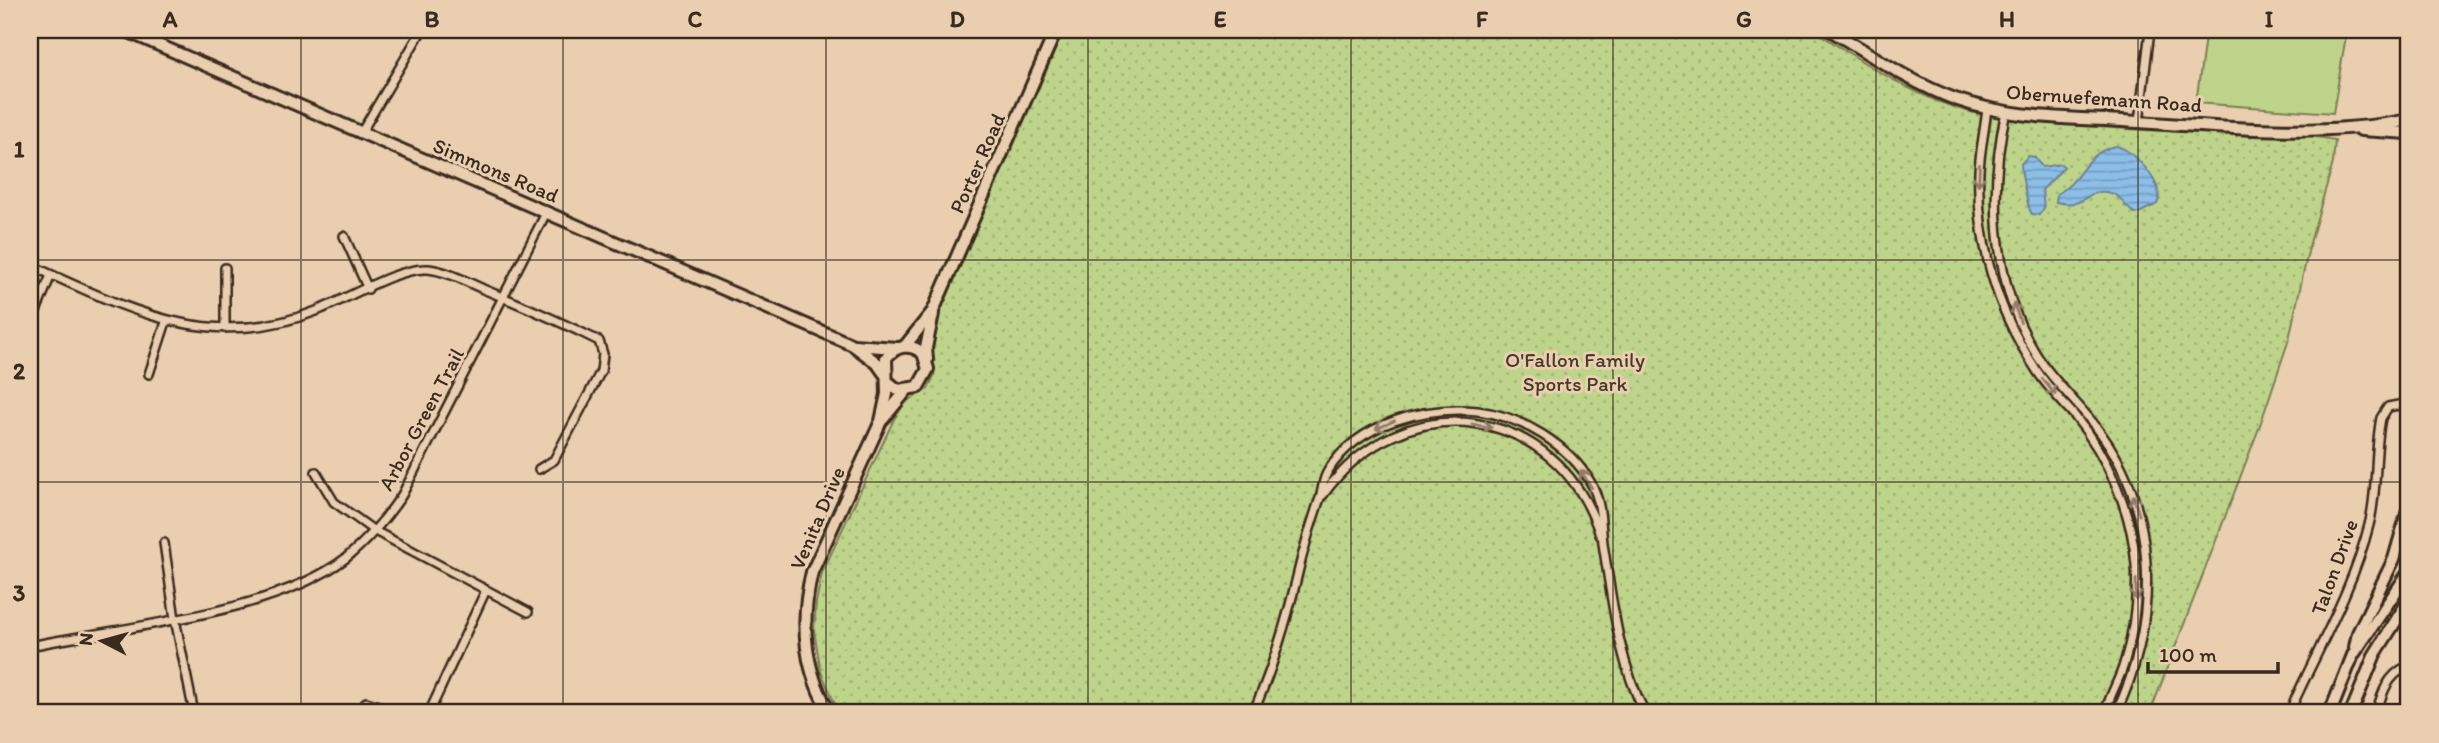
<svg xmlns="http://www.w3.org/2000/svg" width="2439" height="743" font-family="Itim,sans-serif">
<defs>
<pattern id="park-dots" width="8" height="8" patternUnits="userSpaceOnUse" patternTransform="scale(1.75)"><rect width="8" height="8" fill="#bdd48a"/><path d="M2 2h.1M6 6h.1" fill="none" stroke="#a3b677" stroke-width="1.8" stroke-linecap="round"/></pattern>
<pattern id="water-rules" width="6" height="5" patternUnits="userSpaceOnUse" patternTransform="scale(1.75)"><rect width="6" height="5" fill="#8cbee8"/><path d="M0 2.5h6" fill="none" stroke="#749bbb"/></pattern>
</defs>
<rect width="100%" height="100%" fill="#e9ceb0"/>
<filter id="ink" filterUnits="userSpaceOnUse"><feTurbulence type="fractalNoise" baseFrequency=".0143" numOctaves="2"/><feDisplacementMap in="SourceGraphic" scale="14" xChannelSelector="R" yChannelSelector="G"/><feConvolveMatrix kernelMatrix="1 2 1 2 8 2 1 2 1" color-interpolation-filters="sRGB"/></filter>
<g filter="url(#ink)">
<!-- grass -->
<path fill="#bdd48a" stroke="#7c7f54" stroke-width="2" d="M 2206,30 L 2347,30 L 2333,113 L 2196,103 Z"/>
<!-- park -->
<path fill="url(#park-dots)" stroke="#7c7f54" stroke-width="2" d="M 1064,30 L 1813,30 C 1853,55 1892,83 1937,101 C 1988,122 2045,123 2099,127 C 2169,132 2240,135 2311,136 L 2335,140 L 2333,163 L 2310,243 L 2289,339 L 2259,428 L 2150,713 L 839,713 L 821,672 L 814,631 L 816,602 L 822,573 L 894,419 L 906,402 L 928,389 L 934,376 L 931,347 L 934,326 Z"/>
<!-- water -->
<g fill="url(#water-rules)" stroke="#6c8397" stroke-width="2">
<path d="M 2116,146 C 2134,150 2167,186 2157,204 L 2137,214 C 2124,210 2123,194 2107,192 C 2083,189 2089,209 2056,202 L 2057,194 C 2083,180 2083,153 2116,146 Z"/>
<path d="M 2028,156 L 2034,157 L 2042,167 L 2061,164 L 2064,167 L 2042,190 L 2044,208 L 2039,215 L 2032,214 C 2028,210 2021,172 2021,164 Z"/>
</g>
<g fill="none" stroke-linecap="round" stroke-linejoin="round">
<defs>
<g id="street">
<path d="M 1987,108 C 1985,129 1980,150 1979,171 C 1976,239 1996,309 2034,366 C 2045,385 2060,399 2074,415 C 2108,457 2132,511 2136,565 C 2138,598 2134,632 2124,664 C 2119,681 2109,696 2105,713"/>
<path d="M 2006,111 C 1989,187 1992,280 2033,349 C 2049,377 2073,398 2093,423 C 2160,506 2160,620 2116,713"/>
<path d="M 2139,122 L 2150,30"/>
<path d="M 361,133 L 422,30"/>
<path d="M 344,236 L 368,289"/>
<path d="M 30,265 C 128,309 210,354 319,310 C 347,299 398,267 428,269 C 447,271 465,281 483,289 C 522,305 561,322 599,341 L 603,354 L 601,371 L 554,460 L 539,469"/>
<path d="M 30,326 L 51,275"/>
<path d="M 225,328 L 225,268"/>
<path d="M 149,374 L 166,322"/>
<path d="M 316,472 L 334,502 L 373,530 L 528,612"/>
<path d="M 1323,495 C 1402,383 1558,403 1600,535"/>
<path d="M 164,543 L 175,619 L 194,713"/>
<path d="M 30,646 C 120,627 274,614 346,558 C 367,541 387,517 402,495 L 546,213"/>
<path d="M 366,702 L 400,713"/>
<path d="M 429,713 L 486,590"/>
<path d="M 1253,713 C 1272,670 1286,623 1297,577 C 1303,551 1310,527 1319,501 C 1323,491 1322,480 1328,471 C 1358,422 1426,406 1478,411 C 1521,416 1569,445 1591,483 C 1603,505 1600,526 1604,550 C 1613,606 1619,662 1645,713"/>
<path d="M 2289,713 C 2317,650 2352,592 2369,525 C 2378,491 2374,453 2381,418 L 2388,407 L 2409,403"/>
<path d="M 2376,713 C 2382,694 2387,676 2406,667"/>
</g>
<g id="secondary">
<path d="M 124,30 L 853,345 L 897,348"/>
<path d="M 1830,30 C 1872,55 1909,82 1955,99 C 2008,118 2068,118 2123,121 C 2216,127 2318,138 2409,120"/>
<path d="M 2361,130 L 2409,133"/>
<path d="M 853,345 L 877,363 L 884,373"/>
<path d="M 905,346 L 933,311 L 1056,30"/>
<path d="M 927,360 L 926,348 L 933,314"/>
<path d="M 883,419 L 906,391"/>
<path d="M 2355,647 L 2358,633 L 2394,559 L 2409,507"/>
<path d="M 830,713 C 804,670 800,621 812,572 L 881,421 L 887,394 L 886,358 C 896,345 910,343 923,353 L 928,369 L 918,387 L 898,390 L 887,381"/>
<path d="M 2330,713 L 2353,655 L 2409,572"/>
<path d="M 2351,713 L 2375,654 L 2409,600"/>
</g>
</defs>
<!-- street casing -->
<use href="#street" stroke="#3b2a1e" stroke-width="12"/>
<!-- secondary casing -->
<use href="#secondary" stroke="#3b2a1e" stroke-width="16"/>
<!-- street -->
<use href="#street" stroke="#e9ceb0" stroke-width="7"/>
<!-- secondary -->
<use href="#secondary" stroke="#e9ceb0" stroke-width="10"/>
</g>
<!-- one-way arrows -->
<defs><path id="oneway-shaft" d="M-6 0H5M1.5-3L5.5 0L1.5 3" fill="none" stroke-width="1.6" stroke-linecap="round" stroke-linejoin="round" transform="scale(1.75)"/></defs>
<g stroke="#927c67">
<use href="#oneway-shaft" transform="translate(1979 175) rotate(93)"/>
<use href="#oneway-shaft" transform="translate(2017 313) rotate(-110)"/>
<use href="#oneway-shaft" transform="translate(2049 387) rotate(51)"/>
<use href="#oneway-shaft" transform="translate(1385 425) rotate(156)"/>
<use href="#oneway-shaft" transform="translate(1482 426) rotate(11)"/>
<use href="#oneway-shaft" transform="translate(1586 479) rotate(-123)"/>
<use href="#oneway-shaft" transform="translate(2136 505) rotate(-107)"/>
<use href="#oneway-shaft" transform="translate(2136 590) rotate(91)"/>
</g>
</g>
<!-- grid -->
<path fill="none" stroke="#3b2a1e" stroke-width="2" stroke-opacity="0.55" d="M 301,30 L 301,713M 563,30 L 563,713M 826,30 L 826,713M 1088,30 L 1088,713M 1351,30 L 1351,713M 1613,30 L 1613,713M 1876,30 L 1876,713M 2138,30 L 2138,713M 30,260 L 2409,260M 30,482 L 2409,482"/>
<g text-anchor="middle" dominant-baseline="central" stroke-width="6" stroke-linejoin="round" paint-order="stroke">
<!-- street labels -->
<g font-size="21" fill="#3b2a1e" stroke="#e9ceb0">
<text transform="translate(2104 98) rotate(4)">Obernuefemann Road</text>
<text transform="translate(977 163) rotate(-66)">Porter Road</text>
<text transform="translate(496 170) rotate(23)">Simmons Road</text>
<text transform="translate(421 419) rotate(-62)">Arbor Green Trail</text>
<text transform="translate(817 518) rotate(-67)">Venita Drive</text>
<text transform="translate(2334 567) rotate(-70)">Talon Drive</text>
</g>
<!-- park labels -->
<g font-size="21" fill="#483b29" stroke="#e9ceb0">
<text x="1575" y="359">O'Fallon Family<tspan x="1575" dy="24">Sports Park</tspan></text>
</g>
</g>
<!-- margin -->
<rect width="2439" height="743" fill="none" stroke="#e9ceb0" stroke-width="77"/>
<!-- north arrow -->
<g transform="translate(102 641) rotate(276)" stroke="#e9ceb0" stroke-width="5" paint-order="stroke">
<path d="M0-5L12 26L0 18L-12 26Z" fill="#3b2a1e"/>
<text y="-10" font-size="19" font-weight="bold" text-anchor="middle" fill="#3b2a1e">N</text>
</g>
<!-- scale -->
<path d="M2148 662v10h130v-10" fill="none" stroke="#3b2a1e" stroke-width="3.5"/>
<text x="2159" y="662" font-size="21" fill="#3b2a1e" stroke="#e9ceb0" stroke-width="5" paint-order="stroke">100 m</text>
<rect x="38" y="38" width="2362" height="666" fill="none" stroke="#3b2a1e" stroke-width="2.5"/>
<g font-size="23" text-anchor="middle" font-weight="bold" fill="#3b2a1e">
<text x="170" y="27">A</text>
<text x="432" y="27">B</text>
<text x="695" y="27">C</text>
<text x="957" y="27">D</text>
<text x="1220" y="27">E</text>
<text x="1482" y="27">F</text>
<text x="1744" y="27">G</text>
<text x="2007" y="27">H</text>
<text x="2269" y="27">I</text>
<text x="19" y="157">1</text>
<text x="19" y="379">2</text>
<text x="19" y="601">3</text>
</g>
</svg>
